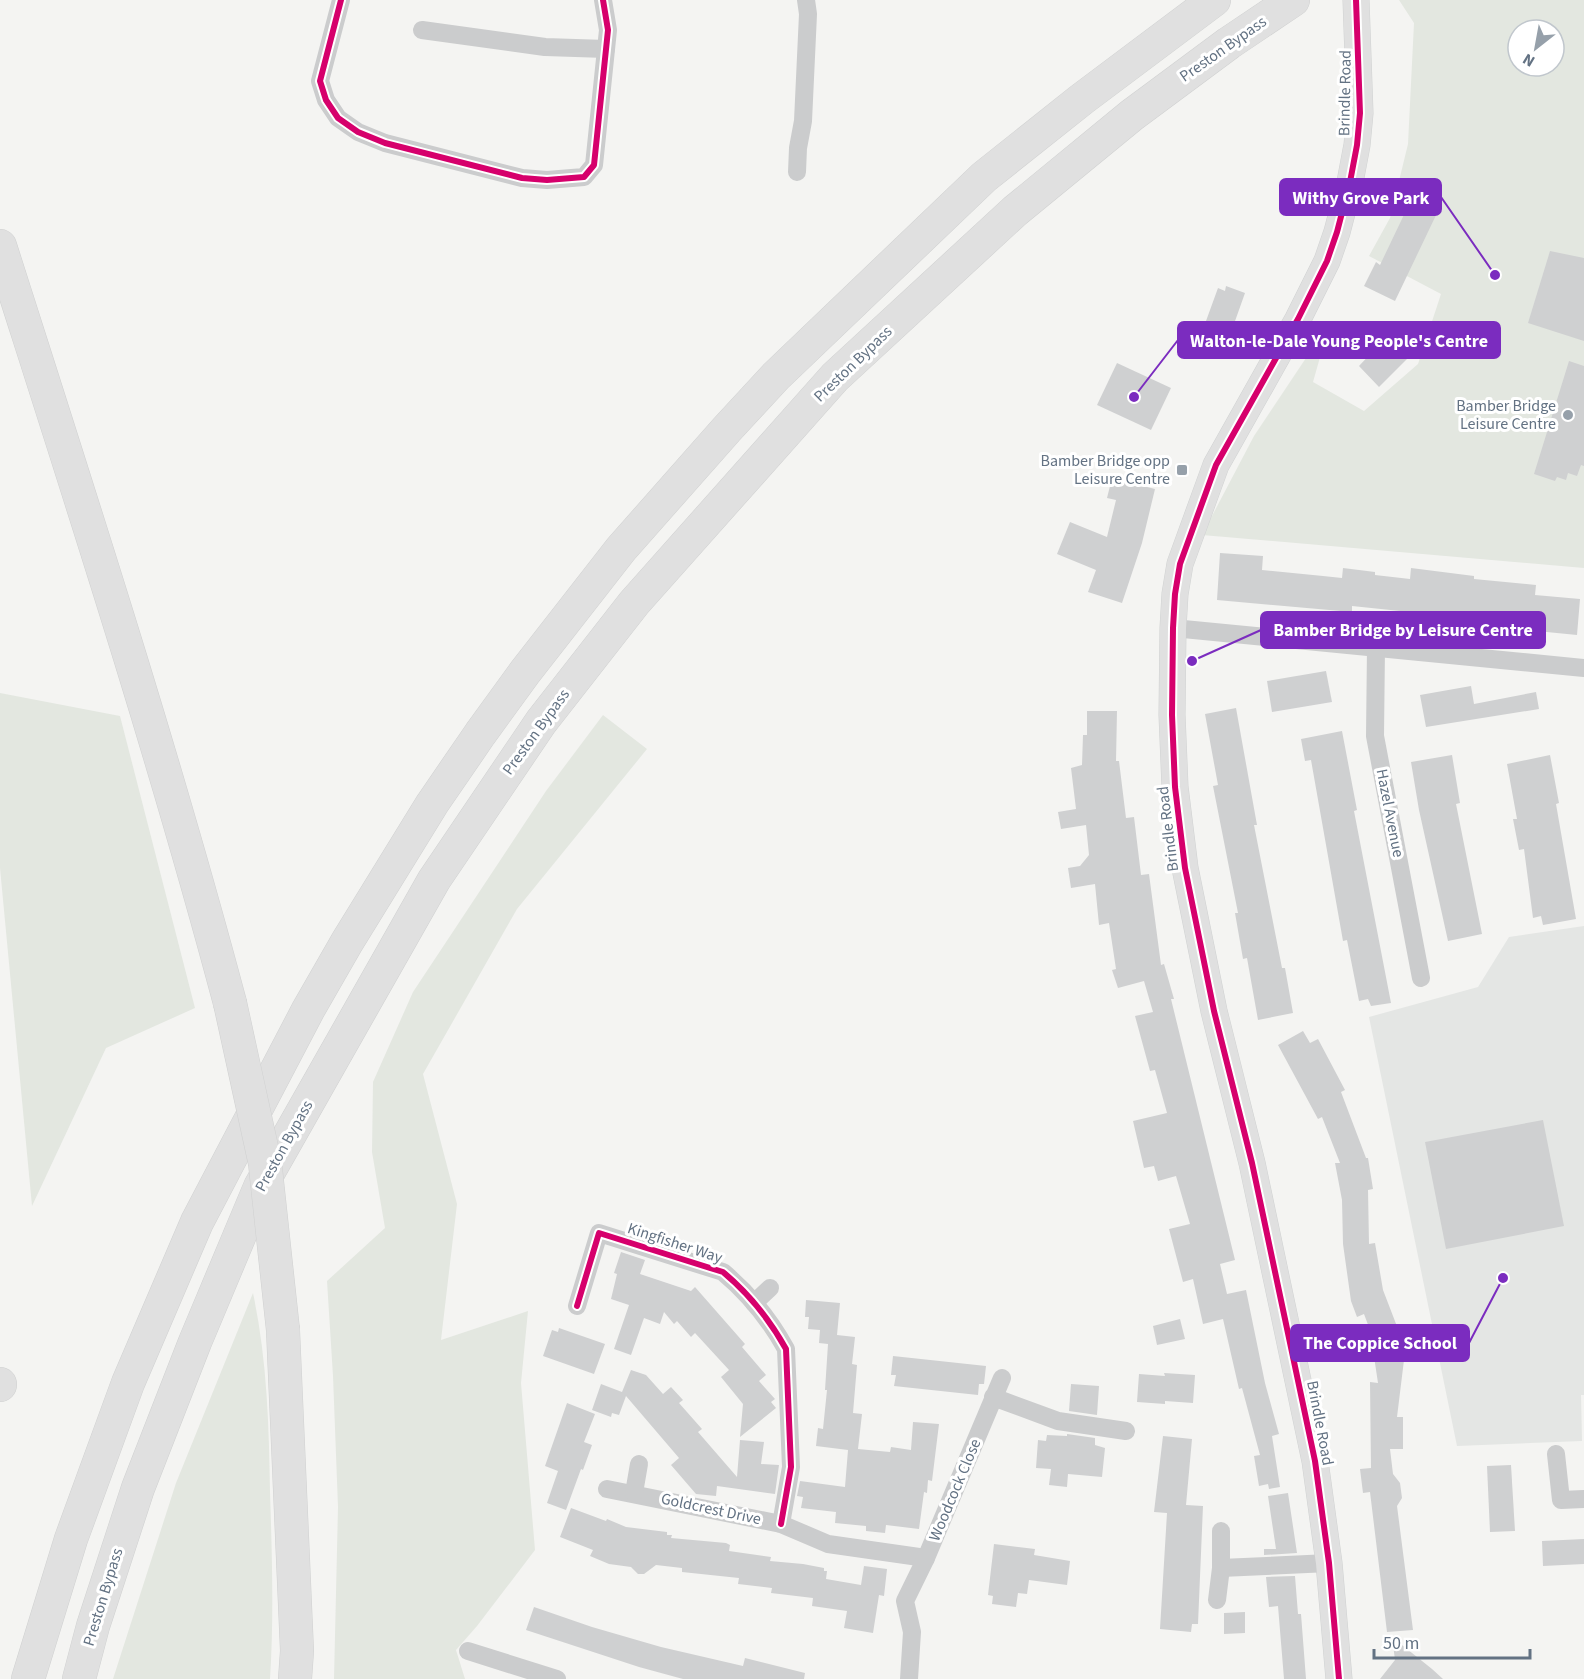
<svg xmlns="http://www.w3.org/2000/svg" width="1584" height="1679" font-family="'Source Sans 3',sans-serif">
<rect width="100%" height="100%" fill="#f4f4f2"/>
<!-- built -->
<path fill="#e4e6e4" d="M 1584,926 L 1584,1395 L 1581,1395 L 1582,1441 L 1457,1446 L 1369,1017 L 1478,987 L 1509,937 Z"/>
<!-- green -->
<g fill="#e3e7e0" fill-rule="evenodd">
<path d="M 1399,0 L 1584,0 L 1584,568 L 1202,535 L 1254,436 L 1330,322 L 1313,382 L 1364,411 L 1418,364 L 1441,294 L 1369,256 L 1390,218 L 1408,144 L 1414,23 ZM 1518,30 L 1554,30 L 1554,66 L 1518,66 Z"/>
<path d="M 0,693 L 120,716 L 195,1008 L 106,1048 L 32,1206 L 0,868 Z"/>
<path d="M 603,715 L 647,749 L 517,909 L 423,1074 L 457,1204 L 441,1340 L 528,1311 L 521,1383 L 535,1550 L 477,1626 L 456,1650 L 465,1679 L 334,1679 L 338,1507 L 333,1376 L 327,1281 L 385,1228 L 372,1152 L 373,1082 L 413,992 L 546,791 Z"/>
<path d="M 253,1293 C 267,1359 269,1425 270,1492 C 272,1555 274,1617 270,1679 L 113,1679 L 176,1483 Z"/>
</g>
<!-- building -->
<g fill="#cfd0d1">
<path d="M 1412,198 L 1438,211 L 1395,301 L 1364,286 L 1376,262 L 1380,265 Z"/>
<path d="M 1550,251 L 1584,258 L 1584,341 L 1528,323 Z"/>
<path d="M 1226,286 L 1245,293 L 1229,338 L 1210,331 L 1213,323 L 1206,321 L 1218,288 L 1225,291 Z"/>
<path d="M 1396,321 L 1420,346 L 1379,387 L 1359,366 L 1376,348 L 1372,344 Z"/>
<path d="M 1569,361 L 1584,366 L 1584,466 L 1581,465 L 1577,476 L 1568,473 L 1566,480 L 1557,477 L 1555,481 L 1534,474 Z"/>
<path d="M 1117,363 L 1171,388 L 1151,430 L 1097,405 Z"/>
<path d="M 1112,478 L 1155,489 L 1142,543 L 1122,603 L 1088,592 L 1096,570 L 1057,554 L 1070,522 L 1107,537 L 1116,500 L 1107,498 Z"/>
<path d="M 1220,553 L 1263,556 L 1262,570 L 1323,576 L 1342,578 L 1343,568 L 1375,572 L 1375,575 L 1410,579 L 1411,568 L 1474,576 L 1474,579 L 1536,585 L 1535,595 L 1580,599 L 1577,635 L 1466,624 L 1467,618 L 1352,606 L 1352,612 L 1217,600 Z"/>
<path d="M 1326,671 L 1332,702 L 1272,712 L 1267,681 Z"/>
<path d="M 1471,686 L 1474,704 L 1536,692 L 1539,709 L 1426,727 L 1420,695 Z"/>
<path d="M 1236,708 L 1257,825 L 1254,825 L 1282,968 L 1285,968 L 1293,1013 L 1258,1020 L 1247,958 L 1243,959 L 1235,913 L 1238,913 L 1213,786 L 1218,785 L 1205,714 Z"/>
<path d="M 1087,711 L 1117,711 L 1116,761 L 1119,761 L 1126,818 L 1134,817 L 1141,875 L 1149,874 L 1161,965 L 1164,964 L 1174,999 L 1171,999 L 1235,1260 L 1220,1264 L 1227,1294 L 1246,1290 L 1265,1383 L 1279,1434 L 1272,1436 L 1280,1487 L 1269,1489 L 1268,1484 L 1259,1486 L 1254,1456 L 1260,1455 L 1242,1388 L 1239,1389 L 1223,1319 L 1203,1324 L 1193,1279 L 1183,1282 L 1169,1229 L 1190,1224 L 1176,1176 L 1158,1181 L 1154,1166 L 1144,1168 L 1133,1121 L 1167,1113 L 1155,1070 L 1150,1071 L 1135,1016 L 1153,1012 L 1144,981 L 1118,988 L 1112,970 L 1116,969 L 1109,923 L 1099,925 L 1095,884 L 1071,888 L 1068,868 L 1080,866 L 1089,855 L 1086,825 L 1061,829 L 1058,812 L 1076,809 L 1071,768 L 1082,765 L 1083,735 L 1087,735 Z"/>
<path d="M 1342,731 L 1357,810 L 1354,811 L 1391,1003 L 1371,1006 L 1368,999 L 1359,1001 L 1347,940 L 1343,941 L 1311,760 L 1305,761 L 1301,739 Z"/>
<path d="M 1452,755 L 1460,803 L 1456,804 L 1482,934 L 1448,941 L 1419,810 L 1411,762 Z"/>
<path d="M 1550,755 L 1559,803 L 1556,804 L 1576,919 L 1543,925 L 1541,916 L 1533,918 L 1524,849 L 1519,850 L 1513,819 L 1517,819 L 1507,764 Z"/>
<path d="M 1303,1031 L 1310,1043 L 1318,1039 L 1345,1090 L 1341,1092 L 1366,1158 L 1368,1158 L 1373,1189 L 1368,1190 L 1369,1244 L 1375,1243 L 1383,1290 L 1398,1329 L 1403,1328 L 1407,1360 L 1404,1360 L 1397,1417 L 1403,1417 L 1403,1449 L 1390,1449 L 1393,1474 L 1400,1483 L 1402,1498 L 1397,1506 L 1413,1630 L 1387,1632 L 1370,1492 L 1363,1493 L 1360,1469 L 1371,1468 L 1370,1382 L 1378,1383 L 1370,1330 L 1364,1314 L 1357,1317 L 1351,1301 L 1343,1244 L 1342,1200 L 1335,1163 L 1340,1163 L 1322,1117 L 1318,1119 L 1278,1045 Z"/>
<path d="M 1543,1120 L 1564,1226 L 1446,1249 L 1425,1142 Z"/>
<path d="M 621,1252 L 645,1260 L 640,1274 L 691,1291 L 695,1287 L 745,1344 L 742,1347 L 766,1375 L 759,1381 L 775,1399 L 771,1402 L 776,1408 L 740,1437 L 743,1404 L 721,1377 L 729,1370 L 695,1333 L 691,1337 L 677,1321 L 674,1324 L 664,1312 L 660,1324 L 644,1318 L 631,1355 L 614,1349 L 629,1305 L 611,1299 L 617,1274 L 614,1273 Z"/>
<path d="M 806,1300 L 840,1303 L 837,1335 L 855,1337 L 852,1364 L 857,1365 L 853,1413 L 862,1414 L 858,1449 L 890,1452 L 891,1447 L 911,1450 L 913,1422 L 939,1424 L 932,1481 L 928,1480 L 927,1493 L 924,1492 L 919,1529 L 886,1525 L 885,1533 L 866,1531 L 866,1526 L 835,1523 L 836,1512 L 801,1508 L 803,1497 L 797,1496 L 800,1481 L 845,1487 L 848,1450 L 816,1446 L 818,1428 L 823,1429 L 827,1390 L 825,1390 L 828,1344 L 819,1343 L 820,1330 L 808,1329 L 809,1317 L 805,1317 Z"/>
<path d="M 1180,1319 L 1185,1339 L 1157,1345 L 1153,1326 Z"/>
<path d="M 559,1328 L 605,1344 L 594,1374 L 543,1356 L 552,1330 L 558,1332 Z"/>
<path d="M 893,1356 L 986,1366 L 984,1384 L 979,1384 L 978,1395 L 894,1386 L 896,1375 L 891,1375 Z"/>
<path d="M 631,1370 L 646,1375 L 663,1394 L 671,1387 L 683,1400 L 679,1403 L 702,1429 L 698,1432 L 737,1477 L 740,1440 L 764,1442 L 761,1464 L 779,1465 L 775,1494 L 717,1486 L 716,1496 L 696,1494 L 671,1465 L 679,1458 L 626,1396 L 619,1415 L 612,1413 L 611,1417 L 592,1410 L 601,1384 L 622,1392 Z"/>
<path d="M 1164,1373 L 1195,1375 L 1193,1403 L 1165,1401 L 1165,1404 L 1137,1402 L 1139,1374 L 1165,1376 Z"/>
<path d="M 1071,1384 L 1099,1386 L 1097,1415 L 1069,1411 Z"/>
<path d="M 567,1403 L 595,1414 L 584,1442 L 592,1445 L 583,1470 L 581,1469 L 566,1510 L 547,1503 L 558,1471 L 545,1466 Z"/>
<path d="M 1067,1434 L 1095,1438 L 1095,1445 L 1105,1448 L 1102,1477 L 1068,1474 L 1067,1487 L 1049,1485 L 1051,1469 L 1036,1468 L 1038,1440 L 1046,1441 L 1047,1435 L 1067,1436 Z"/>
<path d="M 1163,1436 L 1192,1439 L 1186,1505 L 1203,1506 L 1198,1624 L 1192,1624 L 1191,1632 L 1160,1629 L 1167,1513 L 1154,1512 Z"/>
<path d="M 1511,1465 L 1515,1531 L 1490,1532 L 1487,1466 Z"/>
<path d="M 1288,1493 L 1297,1553 L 1264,1555 L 1264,1549 L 1276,1549 L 1268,1496 Z"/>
<path d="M 571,1508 L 606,1521 L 607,1519 L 626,1527 L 667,1532 L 667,1535 L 672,1535 L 671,1538 L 726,1543 L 730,1545 L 729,1551 L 771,1557 L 770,1561 L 803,1564 L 824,1568 L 824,1571 L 827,1571 L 826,1579 L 861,1585 L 864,1566 L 887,1569 L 884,1596 L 879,1595 L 873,1633 L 844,1628 L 847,1611 L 812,1606 L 813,1598 L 771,1593 L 772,1588 L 738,1584 L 739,1578 L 682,1572 L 682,1568 L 656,1565 L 644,1574 L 638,1574 L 631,1567 L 609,1564 L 590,1556 L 593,1550 L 560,1537 Z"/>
<path d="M 1584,1539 L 1584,1564 L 1543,1566 L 1542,1541 Z"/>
<path d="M 994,1544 L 1035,1549 L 1034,1555 L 1070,1561 L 1067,1585 L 1029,1580 L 1027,1594 L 1018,1593 L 1016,1607 L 992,1604 L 993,1596 L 988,1595 Z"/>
<path d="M 1295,1576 L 1298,1614 L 1301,1614 L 1306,1679 L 1284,1679 L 1278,1606 L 1269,1607 L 1266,1577 Z"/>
<path d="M 534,1607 L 592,1627 L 661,1647 L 743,1666 L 745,1658 L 805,1673 L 804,1679 L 683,1679 L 639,1667 L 526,1630 Z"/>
<path d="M 1245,1612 L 1245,1633 L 1224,1634 L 1224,1613 Z"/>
<path d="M 1392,1637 L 1432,1669 L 1443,1679 L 1380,1679 L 1395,1660 Z"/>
</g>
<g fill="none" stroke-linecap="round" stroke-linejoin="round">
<defs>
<path id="secondary" d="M 1339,1679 L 1329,1563 L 1315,1461 L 1252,1163 L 1214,1011 L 1185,868 L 1175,787 L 1172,715 L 1173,628 L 1175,594 L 1180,564 L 1216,465 L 1298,319 L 1327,261 L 1337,232 L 1350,182 L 1357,145 L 1360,113 L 1356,0"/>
<g id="highway">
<path d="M 0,246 C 80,497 162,748 230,1003"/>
<path d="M 283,1330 L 297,1651 L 295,1679"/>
<path d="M 0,1384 L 0,1385"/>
<path d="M 28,1679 L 71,1539 L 128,1383 L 197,1222 L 308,1010 L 347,942 L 432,804 L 480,734 L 525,672 L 621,549 L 727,429 L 776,376 L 984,177 L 1082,99 L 1214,0"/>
<path d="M 79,1679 L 93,1626 L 138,1488 L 195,1342 L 260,1187 L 434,880 L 541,722 L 634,603 L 835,377 L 1015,211 L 1132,115 L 1229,43 L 1293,0"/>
</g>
</defs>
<!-- secondary casing -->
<use href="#secondary" stroke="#d0d2d2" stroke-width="27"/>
<!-- highway casing -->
<use href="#highway" stroke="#d0d1d1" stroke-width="34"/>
<!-- street -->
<g stroke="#cbcccd" stroke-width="18">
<path d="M 341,0 L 320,81 L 326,100 L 338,118 L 358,132 L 385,143 L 522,178 L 547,180 L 584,177 L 594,165 L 608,30 L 603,0"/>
<path d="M 422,30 L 545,47 L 606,49"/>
<path d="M 797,172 L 798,148 L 803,121 L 808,14 L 806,0"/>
<path d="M 1173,628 L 1584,668"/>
<path d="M 1376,647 L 1375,736 L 1421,978"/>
<path d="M 754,1303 L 770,1288"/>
<path d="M 577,1306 L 599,1233 L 723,1272 C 748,1293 770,1320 786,1349 L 791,1467 L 781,1524"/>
<path d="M 993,1397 L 1058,1421 L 1126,1431"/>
<path d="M 1556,1454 L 1561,1500 L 1584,1499"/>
<path d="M 607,1489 L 781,1524 L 828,1544 L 926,1558"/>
<path d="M 634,1493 L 639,1464"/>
<path d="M 1221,1568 L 1329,1563"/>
<path d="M 1217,1600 L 1221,1568 L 1221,1531"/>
<path d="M 468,1651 L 557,1679"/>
<path d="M 909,1679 L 912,1632 L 905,1601 L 926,1558 L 1002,1378"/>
</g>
<!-- secondary -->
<use href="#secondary" stroke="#e0e0e0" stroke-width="26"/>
<!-- highway -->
<use href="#highway" stroke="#e0e0e0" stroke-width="33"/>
<defs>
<path id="highway-bridge" d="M 230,1003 L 265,1163 L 283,1330"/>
</defs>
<!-- highway-bridge casing -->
<use href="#highway-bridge" stroke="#d0d1d1" stroke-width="34" stroke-linecap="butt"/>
<!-- highway-bridge -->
<use href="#highway-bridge" stroke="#e0e0e0" stroke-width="33"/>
<defs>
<g id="cycleway">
<path d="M 341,0 L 320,81 L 326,100 L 338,118 L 358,132 L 385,143 L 522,178 L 547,180 L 584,177 L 594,165 L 608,30 L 603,0"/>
<path d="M 577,1306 L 599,1233 L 723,1272 C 748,1293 770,1320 786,1349 L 791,1467 L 781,1524"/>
<path d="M 1339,1679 L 1329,1563 L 1315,1461 L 1252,1163 L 1214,1011 L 1185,868 L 1175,787 L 1172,715 L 1173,628 L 1175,594 L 1180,564 L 1216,465 L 1298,319 L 1327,261 L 1337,232 L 1350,182 L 1357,145 L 1360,113 L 1356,0"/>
</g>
</defs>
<!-- cycleway casing -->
<use href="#cycleway" stroke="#fff" stroke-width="10"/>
<!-- cycleway -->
<use href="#cycleway" stroke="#d6006c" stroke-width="6"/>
</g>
<!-- markers -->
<g fill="#96a0aa" stroke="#fff" stroke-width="2">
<circle cx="1568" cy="415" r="6"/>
<rect x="1176" y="464" width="12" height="12" rx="3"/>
</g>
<g text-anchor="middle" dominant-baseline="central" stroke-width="6" stroke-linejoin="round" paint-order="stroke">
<!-- street labels -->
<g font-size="16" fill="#637283" stroke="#fff">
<text transform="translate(1223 49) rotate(-35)">Preston Bypass</text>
<text transform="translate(1345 93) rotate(-89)">Brindle Road</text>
<text transform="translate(853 364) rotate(-44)">Preston Bypass</text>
<text transform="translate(536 732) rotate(-54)">Preston Bypass</text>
<text transform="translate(1390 813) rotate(79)">Hazel Avenue</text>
<text transform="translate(1168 829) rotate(-97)">Brindle Road</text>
<text transform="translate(284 1146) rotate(-61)">Preston Bypass</text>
<text transform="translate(675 1243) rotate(18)">Kingfisher Way</text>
<text transform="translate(1320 1423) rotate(79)">Brindle Road</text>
<text transform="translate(955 1490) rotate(-67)">Woodcock Close</text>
<text transform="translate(711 1509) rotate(12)">Goldcrest Drive</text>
<text transform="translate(103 1597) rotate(-73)">Preston Bypass</text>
</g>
<!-- poi labels -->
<g font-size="16" fill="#637283" stroke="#fff" text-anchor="end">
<text x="1556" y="406">Bamber Bridge<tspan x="1556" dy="18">Leisure Centre</tspan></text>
<text x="1170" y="461">Bamber Bridge opp<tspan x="1170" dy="18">Leisure Centre</tspan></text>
</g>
</g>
<!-- callouts -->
<path fill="none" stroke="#7b2cbf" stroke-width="2" d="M1495 275L1441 197M1134 397L1178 340M1192 661L1261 630M1503 1278L1469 1343"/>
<g fill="#7b2cbf" stroke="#fff" stroke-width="2">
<circle cx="1495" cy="275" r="6"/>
<circle cx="1134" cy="397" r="6"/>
<circle cx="1192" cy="661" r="6"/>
<circle cx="1503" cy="1278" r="6"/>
</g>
<g fill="#7b2cbf" stroke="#7b2cbf" stroke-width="2">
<rect x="1280" y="179" width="161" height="36" rx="6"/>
<rect x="1178" y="322" width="322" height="36" rx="6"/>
<rect x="1261" y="612" width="284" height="36" rx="6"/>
<rect x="1291" y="1325" width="178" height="36" rx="6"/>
</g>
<g font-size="18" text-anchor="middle" font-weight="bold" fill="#fff">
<text x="1361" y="204">Withy Grove Park</text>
<text x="1339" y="347">Walton-le-Dale Young People's Centre</text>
<text x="1403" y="636">Bamber Bridge by Leisure Centre</text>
<text x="1380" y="1349">The Coppice School</text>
</g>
<!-- north arrow -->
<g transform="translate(1536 48) rotate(211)"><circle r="28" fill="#ffffff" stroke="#c1c7cd" stroke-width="1.5"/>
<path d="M0-4.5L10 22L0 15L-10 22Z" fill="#96a0aa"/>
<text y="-9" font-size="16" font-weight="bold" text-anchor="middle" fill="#637283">N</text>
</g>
<!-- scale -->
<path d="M1374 1649v9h156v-9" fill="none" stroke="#637283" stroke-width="3"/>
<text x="1383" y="1649" font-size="18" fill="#637283" stroke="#ffffff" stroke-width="4.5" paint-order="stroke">50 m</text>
</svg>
